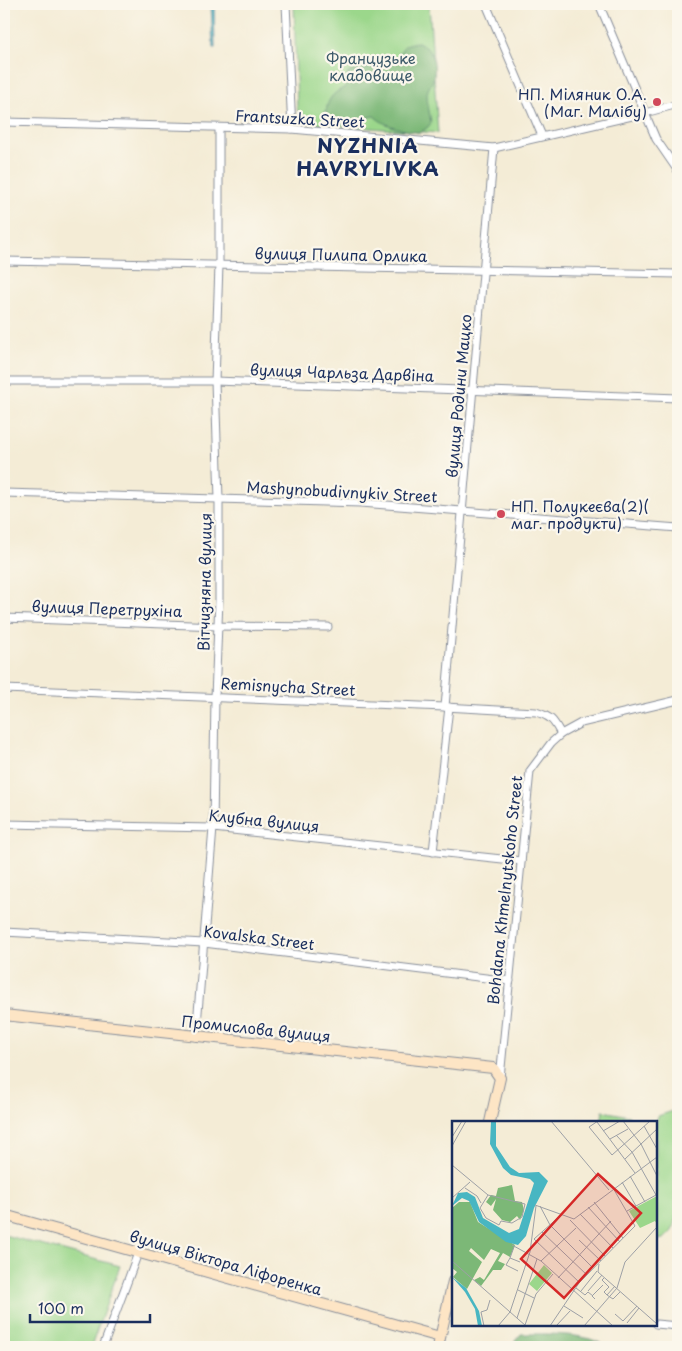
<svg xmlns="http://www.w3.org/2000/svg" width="682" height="1351" font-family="'Playpen Sans',sans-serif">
<rect width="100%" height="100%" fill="#fbf7ec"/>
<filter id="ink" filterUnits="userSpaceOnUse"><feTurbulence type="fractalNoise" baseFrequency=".02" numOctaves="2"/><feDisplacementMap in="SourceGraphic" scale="10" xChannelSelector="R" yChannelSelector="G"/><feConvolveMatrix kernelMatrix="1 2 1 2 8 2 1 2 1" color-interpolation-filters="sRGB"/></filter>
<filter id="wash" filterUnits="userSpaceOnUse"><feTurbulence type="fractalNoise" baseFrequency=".0096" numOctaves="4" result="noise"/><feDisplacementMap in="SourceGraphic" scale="20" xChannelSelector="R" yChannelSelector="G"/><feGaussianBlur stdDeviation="1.12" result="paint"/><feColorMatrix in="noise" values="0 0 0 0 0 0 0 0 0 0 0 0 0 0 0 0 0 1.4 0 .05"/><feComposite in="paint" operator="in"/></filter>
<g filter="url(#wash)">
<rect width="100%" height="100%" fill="#f4ecd6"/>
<!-- green -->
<g fill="#9bd78b" stroke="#5b8374">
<path d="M 294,4 L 429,4 L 438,133 L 302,123 L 297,108 Z"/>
<path d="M 603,1111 L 629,1116 L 628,1122 L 601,1122 Z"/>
<path d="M 673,1111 L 678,1112 L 678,1211 L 672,1231 L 664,1239 L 656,1240 L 656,1123 L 658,1116 Z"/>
<path d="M 4,1235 L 120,1266 L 91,1347 L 4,1347 Z"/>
</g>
<!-- forest -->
<g fill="#7cb877" stroke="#4c746a">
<path d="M 418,42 C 433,49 437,65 433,80 C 431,85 427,89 427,95 C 427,103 430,114 431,123 L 428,127 L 420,133 C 403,130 386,127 374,116 C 359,118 338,130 325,118 C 327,101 330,94 346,87 L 348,73 C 358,68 362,71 371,67 C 375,66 378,63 382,61 C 386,60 390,61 394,60 C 404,55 396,44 418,42 Z"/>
<path d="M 521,1334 C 544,1334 589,1332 606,1347 L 514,1347 L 515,1341 Z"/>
</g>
<!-- water -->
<path fill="#48b6c2" stroke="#327290" d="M 211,4 L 214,4 L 215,48 L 213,48 Z"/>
</g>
<g filter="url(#ink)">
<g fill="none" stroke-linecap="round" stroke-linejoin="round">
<defs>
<g id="street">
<path d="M 286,4 L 292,129"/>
<path d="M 486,4 L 542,136"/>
<path d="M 599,4 L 656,139 L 678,171"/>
<path d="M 4,122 L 292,129 L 494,148 L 645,113 L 678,104"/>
<path d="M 4,261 L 678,274"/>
<path d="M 4,381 L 215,381 L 678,398"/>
<path d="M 4,493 L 361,503 L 678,528"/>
<path d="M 4,618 L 218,626 L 328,627"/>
<path d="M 4,689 L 445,707 L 536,712 C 552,717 553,720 561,734"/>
<path d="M 445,707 L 494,148"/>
<path d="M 4,824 L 213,828 L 521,861"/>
<path d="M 433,852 L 449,707"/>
<path d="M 4,932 L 204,943 L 510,981"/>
<path d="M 196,1037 L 213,828 L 215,697 L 219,600 L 219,499 L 215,381 L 219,265 L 219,128"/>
<path d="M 500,1078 L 530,771 L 551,743 L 561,734 L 581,723 L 678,700"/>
<path d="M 656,1324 L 678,1326"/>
<path d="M 103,1347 L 138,1253"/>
</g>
<g id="secondary">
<path d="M 4,1015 L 493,1068 L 500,1078 L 490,1122"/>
<path d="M 4,1215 L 440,1337"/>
<path d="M 438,1347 L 453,1281"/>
</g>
</defs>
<!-- street casing -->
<use href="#street" stroke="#888e9a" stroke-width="9"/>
<!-- secondary casing -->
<use href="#secondary" stroke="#888e9a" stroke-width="12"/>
<!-- street -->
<use href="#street" stroke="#fff" stroke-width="7"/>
<!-- secondary -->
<use href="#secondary" stroke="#fde5c5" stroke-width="10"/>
</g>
</g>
<!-- markers -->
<g fill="#d1495b" stroke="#fbf7ec" stroke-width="2">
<circle cx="657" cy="102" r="5"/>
<circle cx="501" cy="514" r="5"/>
</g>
<g text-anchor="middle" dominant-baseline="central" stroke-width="4.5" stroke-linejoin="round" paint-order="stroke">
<!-- park labels -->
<g font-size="15" fill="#3b5969" stroke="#fbf7ec">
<text x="371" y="57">Французьке<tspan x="371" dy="17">кладовище</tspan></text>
</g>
<!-- poi labels -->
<g font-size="15" fill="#1b2f5e" stroke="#fbf7ec" text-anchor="end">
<text x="647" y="93">НП. Міляник О.А.<tspan x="647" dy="17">(Маг. Малібу)</tspan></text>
<text x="511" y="505" text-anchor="start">НП. Полукеєва(2)(<tspan x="511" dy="17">маг. продукти)</tspan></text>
</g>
<!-- street labels -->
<g font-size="15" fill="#1b2f5e" stroke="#fbf7ec">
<text transform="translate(300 118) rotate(3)">Frantsuzka Street</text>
<text transform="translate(341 254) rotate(1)">вулиця Пилипа Орлика</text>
<text transform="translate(342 372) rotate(2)">вулиця Чарльза Дарвіна</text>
<text transform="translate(458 396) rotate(-85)">вулиця Родини Мацко</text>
<text transform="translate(342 491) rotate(3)">Mashynobudivnykiv Street</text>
<text transform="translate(204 582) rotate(-89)">Вітчизняна вулиця</text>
<text transform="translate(107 608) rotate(2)">вулиця Перетрухіна</text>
<text transform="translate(288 686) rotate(3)">Remisnycha Street</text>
<text transform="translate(264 820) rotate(6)">Клубна вулиця</text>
<text transform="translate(504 890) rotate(-84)">Bohdana Khmelnytskoho Street</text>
<text transform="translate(259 937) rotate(7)">Kovalska Street</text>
<text transform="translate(256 1028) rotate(6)">Промислова вулиця</text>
<text transform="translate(226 1262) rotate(16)">вулиця Віктора Ліфоренка</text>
</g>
<!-- district labels -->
<g font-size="20" font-weight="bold" letter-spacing="1" fill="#1b2f5e" stroke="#fbf7ec">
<text x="368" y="145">NYZHNIA<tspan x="368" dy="23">HAVRYLIVKA</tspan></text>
</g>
</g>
<!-- overview -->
<g transform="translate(452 1121)">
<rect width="205" height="205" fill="#f4ecd6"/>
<path d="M 205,75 L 205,103 L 203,100 L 188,107 L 177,90 ZM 92,144 L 100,152 L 85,170 L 77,163 Z" fill="#9bd78b"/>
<path d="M 60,64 L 63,80 L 70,81 L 72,89 L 68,99 L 65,95 L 58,101 L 50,99 L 41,89 L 44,78 L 39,85 L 34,81 L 39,74 L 44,75 L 46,67 ZM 7,81 L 18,81 L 26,101 L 63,124 L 58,136 L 51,132 L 46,140 L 53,143 L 49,149 L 41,149 L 29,165 L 22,159 L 28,156 L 32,159 L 48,132 L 39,128 L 32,139 L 19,127 L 17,130 L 30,141 L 15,168 L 1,156 L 5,151 L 0,147 L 0,87 Z" fill="#7cb877"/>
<path d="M 39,0 L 44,0 L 44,25 L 58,46 L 67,52 L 87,51 L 96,60 L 82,87 L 74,115 L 66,124 L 54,121 L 27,101 L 17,80 L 10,77 L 0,85 L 6,72 L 15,71 L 23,76 L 31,97 L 57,112 L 67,108 L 82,62 L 78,58 L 59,54 L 51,47 L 38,23 ZM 0,156 L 14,167 L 27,190 L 30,205 L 26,205 L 23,188 L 13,171 Z" fill="#48b6c2"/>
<path fill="none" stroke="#9da0a6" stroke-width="1" d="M 99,0 L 157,69M 146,0 L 137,6 L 160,34 L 198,0M 171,0 L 189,23 L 205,55M 145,1 L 183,52M 192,5 L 205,28M 151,10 L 168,0M 164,14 L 180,31 L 204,74M 0,16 L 10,0M 158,18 L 176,8M 0,25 L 14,0M 173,38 L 205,8M 0,44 L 36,74 L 73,83 L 70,96 L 60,102 L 49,100 L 47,104 L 34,97 L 28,87 L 36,74M 178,55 L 193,81M 170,61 L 184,85M 13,67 L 25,75 L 29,82M 0,77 L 18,61M 142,81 L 171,117M 83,84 L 122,98 L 205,36M 88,85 L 98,104 L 141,147M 136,86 L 168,121M 175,90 L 204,74M 128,93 L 161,127M 118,99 L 153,135M 90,111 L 135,154M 82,118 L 128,162M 82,118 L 109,94M 127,119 L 149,140M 60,124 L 89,140 L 161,205M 62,126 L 58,137 L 68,141M 58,137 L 54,144 L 66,150M 0,140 L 74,205M 89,140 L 124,107M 147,143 L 146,151 L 205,203M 106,157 L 159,100M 152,157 L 150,159 L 157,166 L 152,171 L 155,174M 163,165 L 155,174 L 161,178 L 168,171M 124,167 L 133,174 L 136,171 L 141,175M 66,169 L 82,177M 129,170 L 145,150M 136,170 L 150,154M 143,178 L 140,175 L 151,164M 112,185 L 131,197M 163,193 L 171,200 L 185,185M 65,197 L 85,138M 175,202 L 187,187M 73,204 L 84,173 L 101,153M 32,205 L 29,191 L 35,189 L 38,179M 46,205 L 58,191 L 78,131 L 84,85M 98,205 L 127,162 L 183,105 L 161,67M 104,205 L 118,190M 132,205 L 165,167 L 173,141 L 205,106"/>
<path fill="#d62828" fill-opacity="0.15" stroke="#d62828" stroke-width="2.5" d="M 146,53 L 189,92 L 112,177 L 69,138 Z"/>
<rect width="205" height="205" fill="none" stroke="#1b2f5e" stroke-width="2.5"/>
</g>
<!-- margin -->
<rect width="682" height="1351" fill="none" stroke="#fbf7ec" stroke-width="20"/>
<!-- scale -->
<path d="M30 1314v8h120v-8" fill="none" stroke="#1b2f5e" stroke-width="2.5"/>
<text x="38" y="1314" font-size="15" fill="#1b2f5e" stroke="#fbf7ec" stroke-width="4" paint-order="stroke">100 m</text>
</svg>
